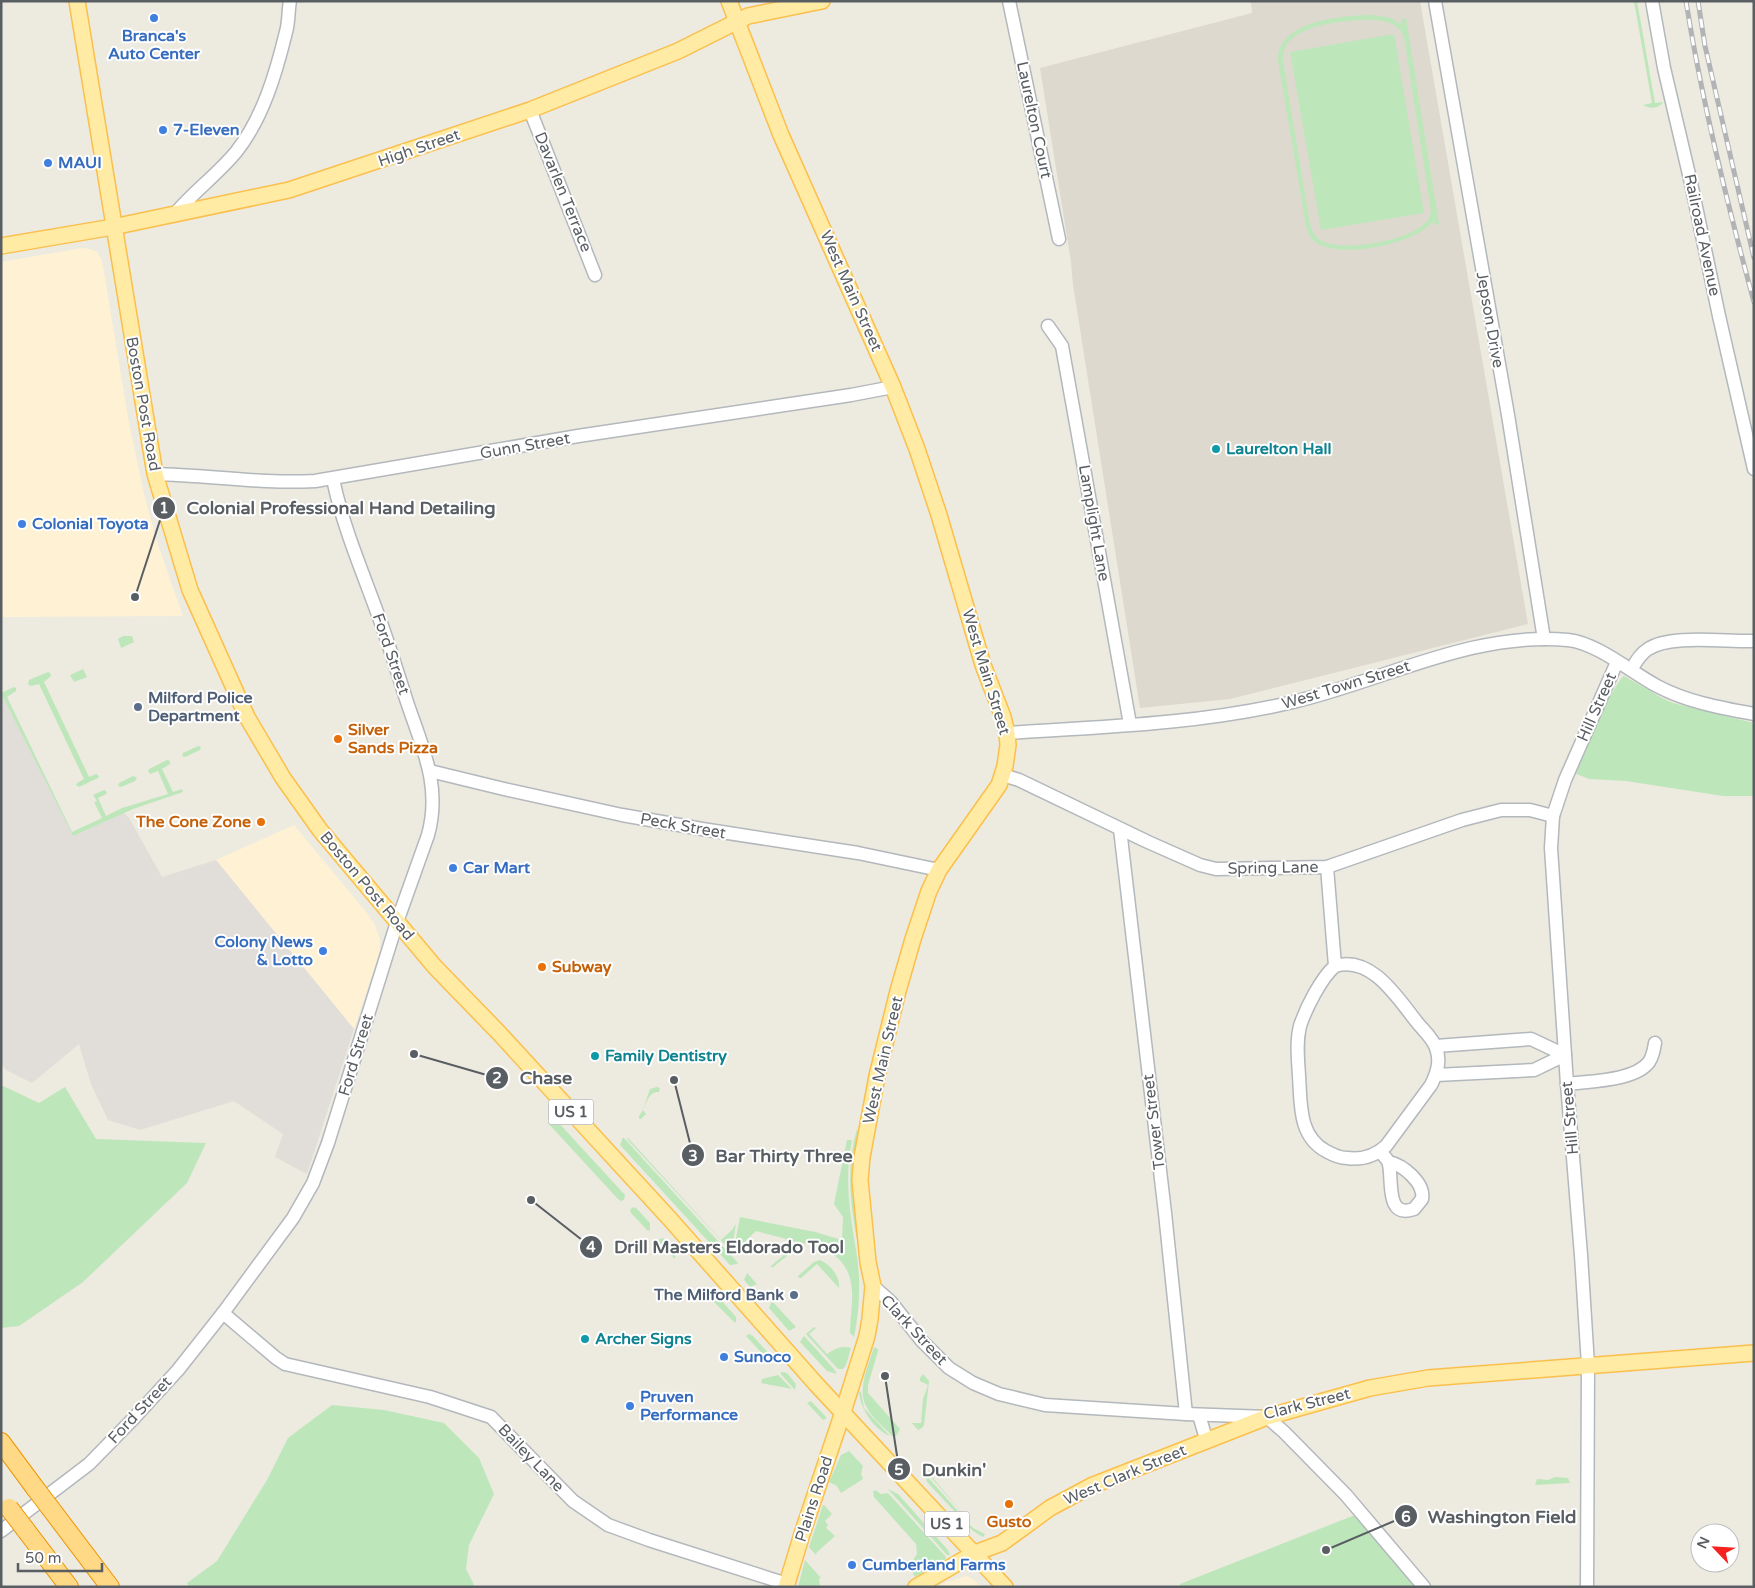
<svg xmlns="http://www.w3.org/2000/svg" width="1755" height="1588" font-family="'Varela Round',sans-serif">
<rect width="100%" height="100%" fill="#edeae0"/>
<!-- commercial -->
<g fill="#fff2d4">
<path d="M 82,248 L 90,249 L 97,252 L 102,260 L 128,418 L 144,494 L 157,542 L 183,616 L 1,617 L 1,262 Z"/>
<path d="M 294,825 L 367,913 L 374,923 L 380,939 L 380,951 L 354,1029 L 216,860 Z"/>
<path d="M 967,1576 L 977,1582 L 981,1587 L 937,1587 L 944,1583 Z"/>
</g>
<!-- industrial -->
<path fill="#e1ddd8" d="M 1,693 L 73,836 L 124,813 L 129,818 L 162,877 L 216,860 L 354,1029 L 307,1174 L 275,1157 L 283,1134 L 234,1101 L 140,1130 L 108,1120 L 91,1084 L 79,1044 L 32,1083 L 6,1070 L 1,1063 Z"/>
<!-- education -->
<path fill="#ddd9cf" d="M 1251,1 L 1420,1 L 1528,624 L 1230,699 L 1140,708 L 1073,285 L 1071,262 L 1040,68 L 1252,13 Z"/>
<!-- green -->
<g fill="#bde7ba" fill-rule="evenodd">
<path d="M 1634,1 L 1637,1 L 1655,103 L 1663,102 C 1659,109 1650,109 1643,105 L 1652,103 Z"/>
<path d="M 1374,15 L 1391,18 L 1401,24 L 1401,19 L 1406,18 L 1439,224 L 1435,225 L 1433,221 C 1417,244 1339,260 1315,242 C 1310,238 1308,232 1306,226 L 1278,61 C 1276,20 1345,15 1374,15 ZM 1367,20 C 1383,20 1397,21 1404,37 L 1431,211 C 1430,216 1429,220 1424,224 C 1406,241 1342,253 1320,240 C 1314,236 1312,230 1310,224 L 1283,61 C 1280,25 1341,21 1367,20 Z"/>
<path d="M 1394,34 L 1424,213 L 1321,230 L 1290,52 Z"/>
<path d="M 123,636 L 132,636 L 134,642 L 121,648 L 118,639 Z"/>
<path d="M 83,669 L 87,677 L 74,682 L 70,675 Z"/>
<path d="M 48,672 L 50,673 L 51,676 L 44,682 L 89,777 L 96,774 L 99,776 L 98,778 L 79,787 L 76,785 L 77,783 L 84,779 L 39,684 L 31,686 L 28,684 L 29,680 Z"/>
<path d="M 1624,676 L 1662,698 L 1673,703 L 1754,723 L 1754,796 L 1723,796 L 1626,781 L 1589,779 L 1574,773 C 1582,756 1613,683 1624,676 Z"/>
<path d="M 14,687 L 16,688 L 16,691 L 7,697 L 72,832 L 102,818 L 94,802 L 97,801 L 93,795 L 104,790 L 107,792 L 106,794 L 98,798 L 106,816 L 122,808 L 168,794 L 158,771 L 150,774 L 148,771 L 149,769 L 167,760 L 170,761 L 170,764 L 162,769 L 173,792 L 182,789 L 183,792 L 133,809 L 73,836 L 1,693 Z"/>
<path d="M 198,746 L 201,747 L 200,750 L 185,757 L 182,756 L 183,753 Z"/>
<path d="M 133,776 L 137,778 L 135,781 L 121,787 L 118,786 L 119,783 Z"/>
<path d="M 1,1085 L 39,1103 L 65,1087 L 96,1139 L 206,1143 L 187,1183 L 83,1282 L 19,1326 L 1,1328 Z"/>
<path d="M 657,1087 L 660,1088 L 659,1092 C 649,1091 647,1102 643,1110 L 646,1114 L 641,1119 L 639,1119 L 639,1116 L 643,1110 L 650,1089 Z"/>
<path d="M 552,1119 L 556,1120 L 625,1195 L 624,1200 L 621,1201 L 617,1198 L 548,1123 Z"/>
<path d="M 857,1129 L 858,1132 L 853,1160 L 852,1178 L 858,1244 C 850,1206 846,1167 857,1129 Z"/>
<path d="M 623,1137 L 738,1263 L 737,1264 L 730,1265 L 620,1145 Z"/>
<path d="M 628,1138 L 721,1240 L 732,1230 L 736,1224 L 733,1242 L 729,1249 L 627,1139 Z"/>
<path d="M 847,1140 L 852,1140 C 844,1180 850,1212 856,1250 C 861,1278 860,1309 854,1337 L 850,1333 C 850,1317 854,1299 851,1283 C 846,1254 822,1247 797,1242 C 784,1238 770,1235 756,1231 L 733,1253 L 730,1251 L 735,1243 L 740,1217 L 815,1232 L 842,1240 L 843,1217 L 834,1204 Z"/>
<path d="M 633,1207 L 636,1208 L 650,1223 L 650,1231 L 647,1230 L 631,1213 L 630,1210 Z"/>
<path d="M 663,1238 L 676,1251 L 675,1259 L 659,1243 L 658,1240 Z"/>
<path d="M 781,1245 L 792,1247 L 793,1251 L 772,1268 L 771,1266 L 785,1254 L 780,1248 Z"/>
<path d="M 820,1260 C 831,1265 840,1276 839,1288 L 817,1264 L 801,1278 L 799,1278 L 798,1276 L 814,1262 Z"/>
<path d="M 747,1273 L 757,1284 L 750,1287 L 744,1280 Z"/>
<path d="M 717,1300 L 721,1300 L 736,1317 L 736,1321 L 735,1323 L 714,1302 Z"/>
<path d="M 772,1301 L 796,1327 L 789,1331 L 769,1308 Z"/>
<path d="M 814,1327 L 816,1328 L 809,1334 L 827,1354 C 834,1349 842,1345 851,1348 L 846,1365 L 843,1369 L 838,1369 L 806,1334 Z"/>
<path d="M 749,1334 L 753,1336 L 770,1355 L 769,1361 L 746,1336 Z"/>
<path d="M 804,1336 L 834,1369 L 837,1374 L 827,1371 L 800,1342 Z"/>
<path d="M 874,1347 L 878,1349 L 878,1351 L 868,1385 L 868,1393 L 900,1429 L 896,1436 L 892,1436 C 884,1427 871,1417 866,1406 C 857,1389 869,1364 874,1347 Z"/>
<path d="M 783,1372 L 787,1373 L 796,1384 L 795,1390 L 780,1373 Z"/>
<path d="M 923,1374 L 929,1381 L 924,1425 L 922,1428 L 918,1430 L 912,1423 L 921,1423 L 923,1399 L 928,1385 L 920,1381 L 920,1378 Z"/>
<path d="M 778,1375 L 792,1389 L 761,1383 L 762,1379 Z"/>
<path d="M 859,1392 L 861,1392 L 864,1408 L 890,1436 C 874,1430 860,1408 859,1392 Z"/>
<path d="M 811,1401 L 827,1418 L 823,1420 L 807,1403 Z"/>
<path d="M 332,1405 L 384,1410 L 444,1423 L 479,1458 L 494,1494 L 469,1545 L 466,1569 L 475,1587 L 190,1587 L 187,1583 L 217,1561 L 267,1480 L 288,1438 Z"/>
<path d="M 849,1451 L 863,1466 L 861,1474 L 863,1479 L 841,1493 L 837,1486 L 829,1482 L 841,1455 Z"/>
<path d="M 930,1471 L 934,1473 L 932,1477 L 966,1517 L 927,1473 Z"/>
<path d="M 925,1474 L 973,1528 L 985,1534 L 983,1537 L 973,1531 L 927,1482 Z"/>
<path d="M 1555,1477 L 1568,1478 L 1570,1483 L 1535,1485 L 1537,1479 L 1548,1480 Z"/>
<path d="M 888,1489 L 898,1494 L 948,1550 L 950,1555 L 947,1555 Z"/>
<path d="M 875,1490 L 881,1494 L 888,1493 L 946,1557 L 945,1560 L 915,1577 L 909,1567 L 917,1554 L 916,1544 L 874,1497 L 873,1492 Z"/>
<path d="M 823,1505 L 825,1506 L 832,1514 L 825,1521 L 828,1525 L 826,1528 L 835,1536 L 817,1552 L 816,1555 L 809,1547 Z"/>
<path d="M 1355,1515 L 1415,1587 L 1181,1587 L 1180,1584 Z"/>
<path d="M 805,1560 L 821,1578 L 819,1579 L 820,1587 L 798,1587 Z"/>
</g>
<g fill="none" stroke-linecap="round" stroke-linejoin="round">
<defs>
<g id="minor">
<path d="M 1009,1 L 1059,239"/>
<path d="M 1435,1 L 1508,415 L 1544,639"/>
<path d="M 1652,1 L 1664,68 L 1691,183 L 1719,316 L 1754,469"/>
<path d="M 530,110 L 595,275"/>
<path d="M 174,215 C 193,192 217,175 236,152 C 263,118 276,73 286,32 C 289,22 288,11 290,1"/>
<path d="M 1048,326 L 1062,346 L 1130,724"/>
<path d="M 155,474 C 208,475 262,484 315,481 L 578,436 L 851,395 L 893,387"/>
<path d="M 1631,670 C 1636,662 1640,654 1648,649 C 1670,634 1726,642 1754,641"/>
<path d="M 1007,733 C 1102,727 1200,724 1293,702 C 1383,681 1473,631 1568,640 C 1597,643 1631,672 1657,686 C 1687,702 1721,708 1754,714"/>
<path d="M 430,771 L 504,789 L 622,815 L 702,829 L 858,853 L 939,870"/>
<path d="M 1003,775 L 1019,780 L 1148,842 L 1200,865 L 1216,869 L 1327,867 L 1462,820 L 1501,810 L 1530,810 L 1553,816"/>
<path d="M 1120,829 L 1165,1213 L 1186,1414"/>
<path d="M 1327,867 L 1335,966 C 1371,955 1397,997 1416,1021 C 1422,1029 1433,1038 1436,1048 C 1441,1061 1437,1073 1431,1085 L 1386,1146 C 1375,1156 1362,1160 1347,1158 C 1339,1158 1333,1155 1326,1151 C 1298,1136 1301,1103 1299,1076 C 1298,1059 1296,1042 1300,1026 C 1306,1008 1321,978 1335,966"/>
<path d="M 1436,1046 L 1531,1039 L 1565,1055 L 1534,1070 L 1436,1075"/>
<path d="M 1567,1084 C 1590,1081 1635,1081 1649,1062 C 1653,1056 1654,1050 1655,1043"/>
<path d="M 1380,1151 C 1382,1154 1386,1158 1388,1161 C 1394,1174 1383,1220 1414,1209 L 1422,1199 C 1425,1183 1403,1165 1389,1162"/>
<path d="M 873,1286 L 890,1301 L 922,1341 L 949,1368 L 973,1383 L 999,1394 L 1045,1405 L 1186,1414 L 1267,1417 L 1284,1432 L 1346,1495 L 1424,1587"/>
<path d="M 223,1313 L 276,1358 L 285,1364 L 430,1397 L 491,1417 L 573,1501 L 608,1525 L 649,1540 L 787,1584"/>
<path d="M 1199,1415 L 1207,1442"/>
<path d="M 1,1531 L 89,1464 L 134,1418 L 178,1370 L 223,1313 L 293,1218 L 313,1183 L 328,1143 L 397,922 L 428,835 C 442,785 421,745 406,699 C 398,674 390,648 381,623 C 364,575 343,528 333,479"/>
<path d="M 1587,1587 L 1588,1365 L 1581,1255 L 1567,1084 L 1551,848 L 1553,816 L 1565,780 L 1617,662"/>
</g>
<g id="major">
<path d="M 77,1 L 155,474 L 190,590 L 247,717 L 283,778 L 320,830 L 435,967 L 499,1033 L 669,1218 L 816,1384 L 1005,1587"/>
<path d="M 729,1 L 781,135 L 893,387 L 917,449 L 939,515 L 983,665 L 1003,717 L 1007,733 L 1008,745 L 1005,766 L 999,785 L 939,870 L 929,891 L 913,939 L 898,991 L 877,1076 L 862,1157 L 860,1180 L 868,1262 L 873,1286 L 870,1319 L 867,1336 L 843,1412 L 802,1534 L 786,1587"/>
<path d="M 1,246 L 113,227 L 289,190 L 530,110 L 678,51 L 748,16 L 822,1"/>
<path d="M 916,1587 L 975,1553 L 1002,1543 L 1050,1508 L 1091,1486 L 1267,1417 L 1370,1388 L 1428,1378 L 1754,1353"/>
</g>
<g id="highway">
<path d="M 1,1442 L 35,1488"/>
<path d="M 51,1509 L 110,1587"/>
<path d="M 25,1529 L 69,1587"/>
</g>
</defs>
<!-- minor casing -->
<use href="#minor" stroke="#b3b8bc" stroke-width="15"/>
<!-- major casing -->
<use href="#major" stroke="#fbbf4c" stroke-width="18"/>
<!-- highway casing -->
<use href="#highway" stroke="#ee9500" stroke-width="20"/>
<!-- minor -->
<use href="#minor" stroke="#fff" stroke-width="12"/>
<!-- major -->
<use href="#major" stroke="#ffeba4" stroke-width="15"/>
<!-- highway -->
<use href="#highway" stroke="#ffd986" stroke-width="18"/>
<defs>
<g id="rail">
<path d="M 1686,1 C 1702,103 1727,203 1754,302"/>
<path d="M 1698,1 L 1705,46 L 1754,258"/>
</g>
</defs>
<!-- rail casing -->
<use href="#rail" stroke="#b2b3b4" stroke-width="5"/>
<!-- rail -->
<use href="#rail" stroke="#fff" stroke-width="3" stroke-dasharray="9" stroke-linecap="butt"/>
<defs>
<g id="highway-bridge">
<path d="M 35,1488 L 51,1509"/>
<path d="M 9,1508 L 25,1529"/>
</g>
</defs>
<!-- highway-bridge casing -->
<use href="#highway-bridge" stroke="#ee9500" stroke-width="20" stroke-linecap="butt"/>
<!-- highway-bridge -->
<use href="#highway-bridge" stroke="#ffd986" stroke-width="18"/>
</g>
<!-- markers -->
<g fill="#3f7fe0" stroke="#fff" stroke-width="2">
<circle cx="154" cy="18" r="5"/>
<circle cx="163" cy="130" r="5"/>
<circle cx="48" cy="163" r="5"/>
<circle cx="22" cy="524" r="5"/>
<circle cx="453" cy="868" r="5"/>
<circle cx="323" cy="951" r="5"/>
<circle cx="724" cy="1357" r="5"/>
<circle cx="630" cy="1406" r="5"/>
<circle cx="852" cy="1565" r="5"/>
</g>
<g fill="#0f9aa8" stroke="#fff" stroke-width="2">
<circle cx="1216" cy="449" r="5"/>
<circle cx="595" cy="1056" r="5"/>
<circle cx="585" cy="1339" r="5"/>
</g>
<g fill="#5c6f8a" stroke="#fff" stroke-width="2">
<circle cx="138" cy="707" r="5"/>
<circle cx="794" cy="1295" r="5"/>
</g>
<g fill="#e8710a" stroke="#fff" stroke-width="2">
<circle cx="338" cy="739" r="5"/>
<circle cx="261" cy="822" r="5"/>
<circle cx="542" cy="967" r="5"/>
<circle cx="1009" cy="1504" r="5"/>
</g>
<g text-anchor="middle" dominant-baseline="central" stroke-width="4" stroke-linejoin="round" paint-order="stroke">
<!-- shield labels -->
<g fill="#fff" stroke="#8b8e92" stroke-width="1">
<rect x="548.5" y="1099.5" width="45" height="25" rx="4"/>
<rect x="924.5" y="1511.5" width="45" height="25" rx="4"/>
</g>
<g font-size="15" font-weight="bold" fill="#595e63">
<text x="571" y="1112">US 1</text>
<text x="947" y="1524">US 1</text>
</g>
<!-- shop labels -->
<g font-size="16" font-weight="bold" fill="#366cbe" stroke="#fff" text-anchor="start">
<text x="154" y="36" text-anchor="middle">Branca's<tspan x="154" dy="18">Auto Center</tspan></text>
<text x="173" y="130">7-Eleven</text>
<text x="58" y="163">MAUI</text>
<text x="32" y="524">Colonial Toyota</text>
<text x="463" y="868">Car Mart</text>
<text x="313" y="942" text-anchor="end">Colony News<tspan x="313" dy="18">&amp; Lotto</tspan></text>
<text x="734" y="1357">Sunoco</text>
<text x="640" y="1397">Pruven<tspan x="640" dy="18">Performance</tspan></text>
<text x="862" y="1565">Cumberland Farms</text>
</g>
<!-- street labels -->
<g font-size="16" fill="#595e63" stroke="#fff">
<text transform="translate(1034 120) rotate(78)">Laurelton Court</text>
<text transform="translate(419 148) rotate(-19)">High Street</text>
<text transform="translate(563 192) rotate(68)">Davarlen Terrace</text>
<text transform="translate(1702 235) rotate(78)">Railroad Avenue</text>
<text transform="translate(851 291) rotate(66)">West Main Street</text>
<text transform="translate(1490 320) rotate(80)">Jepson Drive</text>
<text transform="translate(143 404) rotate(80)">Boston Post Road</text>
<text transform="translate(525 446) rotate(-10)">Gunn Street</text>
<text transform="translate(1094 523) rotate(80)">Lamplight Lane</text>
<text transform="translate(391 654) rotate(71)">Ford Street</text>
<text transform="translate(986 672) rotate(73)">West Main Street</text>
<text transform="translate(1346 685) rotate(-17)">West Town Street</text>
<text transform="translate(1597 707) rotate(-66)">Hill Street</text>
<text transform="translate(683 826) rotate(10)">Peck Street</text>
<text transform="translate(1273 868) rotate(-1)">Spring Lane</text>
<text transform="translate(367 886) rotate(50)">Boston Post Road</text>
<text transform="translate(356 1055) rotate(-73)">Ford Street</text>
<text transform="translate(883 1060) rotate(-77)">West Main Street</text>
<text transform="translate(1570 1118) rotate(-95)">Hill Street</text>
<text transform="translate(1154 1122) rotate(-97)">Tower Street</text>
<text transform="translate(914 1330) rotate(47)">Clark Street</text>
<text transform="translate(1307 1404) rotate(-14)">Clark Street</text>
<text transform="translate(140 1410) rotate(-47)">Ford Street</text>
<text transform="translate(531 1458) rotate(46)">Bailey Lane</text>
<text transform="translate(1125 1475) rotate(-23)">West Clark Street</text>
<text transform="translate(814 1499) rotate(-72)">Plains Road</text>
</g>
<!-- culture labels -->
<g font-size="16" font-weight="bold" fill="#0d838f" stroke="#fff" text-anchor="start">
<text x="1226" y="449">Laurelton Hall</text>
<text x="605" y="1056">Family Dentistry</text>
<text x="595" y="1339">Archer Signs</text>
</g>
<!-- service labels -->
<g font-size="16" font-weight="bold" fill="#4e5e75" stroke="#fff" text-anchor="start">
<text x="148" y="698">Milford Police<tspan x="148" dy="18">Department</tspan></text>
<text x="784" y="1295" text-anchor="end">The Milford Bank</text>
</g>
<!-- food labels -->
<g font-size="16" font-weight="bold" fill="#c56008" stroke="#fff" text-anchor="start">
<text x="348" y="730">Silver<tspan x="348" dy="18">Sands Pizza</tspan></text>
<text x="251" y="822" text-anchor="end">The Cone Zone</text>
<text x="552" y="967">Subway</text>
<text x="1009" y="1522" text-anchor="middle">Gusto</text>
</g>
</g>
<!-- callouts -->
<path fill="none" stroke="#595e63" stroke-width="2" d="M135 597L164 508M414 1054L497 1078M674 1080L693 1155M531 1200L591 1247M885 1376L899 1469M1326 1550L1406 1516"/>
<g fill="#595e63" stroke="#fff" stroke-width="2">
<circle cx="135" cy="597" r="5"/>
<circle cx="414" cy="1054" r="5"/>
<circle cx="674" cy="1080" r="5"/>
<circle cx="531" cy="1200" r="5"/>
<circle cx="885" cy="1376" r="5"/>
<circle cx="1326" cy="1550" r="5"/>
<circle cx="164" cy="508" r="12"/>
<circle cx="497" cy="1078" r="12"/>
<circle cx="693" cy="1155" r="12"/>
<circle cx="591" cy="1247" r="12"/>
<circle cx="899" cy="1469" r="12"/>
<circle cx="1406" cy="1516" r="12"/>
</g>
<g font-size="15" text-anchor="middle" font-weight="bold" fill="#fff">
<text x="164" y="513">1</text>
<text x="497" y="1083">2</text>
<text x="693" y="1161">3</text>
<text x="591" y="1252">4</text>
<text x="899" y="1475">5</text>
<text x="1406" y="1522">6</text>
</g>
<g font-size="18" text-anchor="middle" font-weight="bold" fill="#595e63" stroke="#fff" stroke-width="4" stroke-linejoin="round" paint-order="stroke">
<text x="341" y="514">Colonial Professional Hand Detailing</text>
<text x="546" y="1084">Chase</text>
<text x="784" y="1162">Bar Thirty Three</text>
<text x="729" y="1253">Drill Masters Eldorado Tool</text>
<text x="954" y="1476">Dunkin'</text>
<text x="1502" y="1523">Washington Field</text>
</g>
<!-- border -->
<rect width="1755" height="1588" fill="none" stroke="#595e63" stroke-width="5"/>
<!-- north arrow -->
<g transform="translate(1715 1548) rotate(295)"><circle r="24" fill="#ffffff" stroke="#bdbfc1"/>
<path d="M0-4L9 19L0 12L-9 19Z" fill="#f5221f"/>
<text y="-8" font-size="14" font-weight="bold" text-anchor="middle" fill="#595e63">N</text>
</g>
<!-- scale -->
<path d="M18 1563v8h84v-8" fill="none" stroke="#595e63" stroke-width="2.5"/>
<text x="25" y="1563" font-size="15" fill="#595e63" stroke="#ffffff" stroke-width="4" paint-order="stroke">50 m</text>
</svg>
